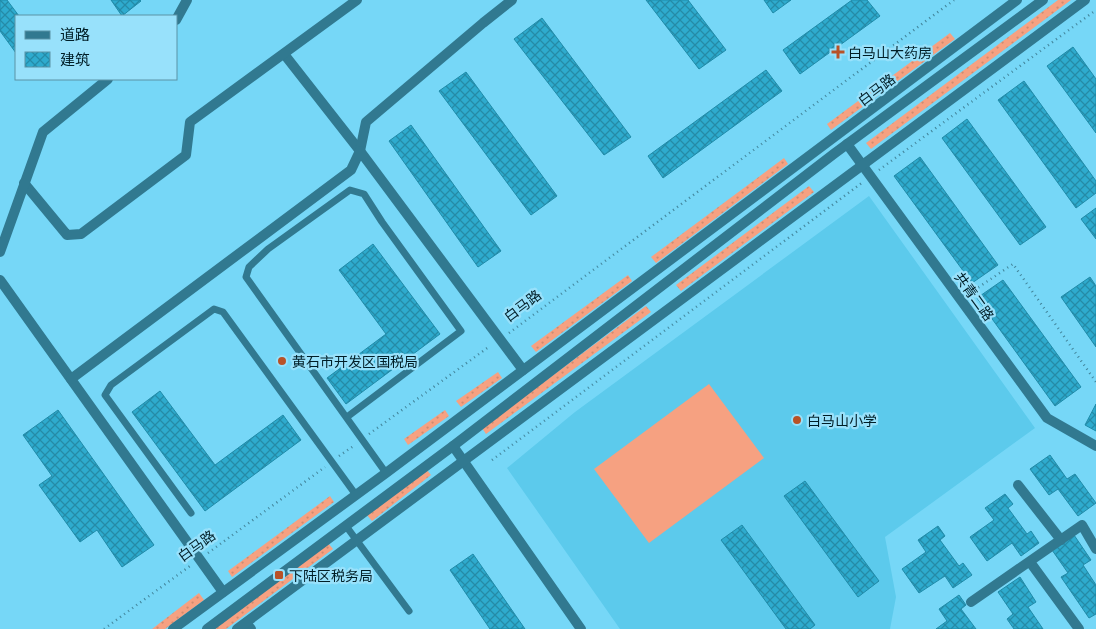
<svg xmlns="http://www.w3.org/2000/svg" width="1096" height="629" font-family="Literata,'Noto Sans SC',serif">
<defs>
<pattern id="grass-dots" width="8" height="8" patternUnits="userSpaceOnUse" patternTransform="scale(1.25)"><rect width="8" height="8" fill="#f6a181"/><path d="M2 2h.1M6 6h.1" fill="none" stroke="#d18a6f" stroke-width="1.8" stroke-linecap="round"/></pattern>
<pattern id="building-cross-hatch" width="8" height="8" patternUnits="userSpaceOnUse" patternTransform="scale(1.25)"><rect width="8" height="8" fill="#2eabce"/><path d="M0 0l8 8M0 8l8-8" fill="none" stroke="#258ba7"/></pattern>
</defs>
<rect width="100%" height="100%" fill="#76d7f7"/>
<!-- built -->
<path fill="#5ccaec" d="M 869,196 L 1035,428 L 885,537 L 896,597 L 890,629 L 620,629 L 507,468 L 575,412 Z"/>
<!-- grass -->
<g fill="url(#grass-dots)">
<path d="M 1058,0 L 1071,0 L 871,149 L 866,143 Z"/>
<path d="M 950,33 L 955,39 L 831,130 L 827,124 Z"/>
<path d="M 784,158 L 788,164 L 656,263 L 651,257 Z"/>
<path d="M 809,186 L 814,192 L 681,291 L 676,285 Z"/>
<path d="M 628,275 L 632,281 L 536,352 L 531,346 Z"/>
<path d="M 646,306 L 651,312 L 486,434 L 482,428 Z"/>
<path d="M 498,372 L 502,378 L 461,407 L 456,401 Z"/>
<path d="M 445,410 L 449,416 L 408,445 L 404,439 Z"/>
<path d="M 426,469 L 431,475 L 372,521 L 367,515 Z"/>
<path d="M 330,496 L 334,502 L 232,577 L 228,571 Z"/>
<path d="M 328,543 L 333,549 L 226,629 L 213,629 Z"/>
<path d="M 199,593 L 204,600 L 165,629 L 152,629 Z"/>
</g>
<!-- pitch -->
<path fill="#f6a181" d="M 709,384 L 764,458 L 649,543 L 594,469 Z"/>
<!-- building -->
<g fill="url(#building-cross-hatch)" stroke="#1f8ba9">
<path d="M 0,0 L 7,0 L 19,16 L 16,16 L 16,53 L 0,31 Z"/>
<path d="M 111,0 L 140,0 L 141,1 L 122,16 Z"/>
<path d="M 646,0 L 688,0 L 726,50 L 699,69 Z"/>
<path d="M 764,0 L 791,0 L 773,13 Z"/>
<path d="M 852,0 L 867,0 L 880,16 L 800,74 L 783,50 Z"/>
<path d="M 542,18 L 631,137 L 604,155 L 514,39 Z"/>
<path d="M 1073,47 L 1096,79 L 1096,133 L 1047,66 Z"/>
<path d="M 766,70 L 782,91 L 663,178 L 648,156 Z"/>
<path d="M 466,72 L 557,196 L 531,215 L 439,91 Z"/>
<path d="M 1024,81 L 1096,181 L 1096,193 L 1076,208 L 998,100 Z"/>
<path d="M 967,119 L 1046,227 L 1020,245 L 942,138 Z"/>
<path d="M 411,125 L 501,251 L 478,267 L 389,141 Z"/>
<path d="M 920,157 L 998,265 L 972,283 L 894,176 Z"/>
<path d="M 1096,208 L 1096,239 L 1081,219 Z"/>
<path d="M 373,244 L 440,334 L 346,404 L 327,378 L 386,334 L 339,270 Z"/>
<path d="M 1090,277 L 1096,286 L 1096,347 L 1061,297 Z"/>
<path d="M 1003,280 L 1081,387 L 1055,406 L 977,298 Z"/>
<path d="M 160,391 L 215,465 L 283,415 L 301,440 L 205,511 L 132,412 Z"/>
<path d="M 1096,404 L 1096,431 L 1085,425 Z"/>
<path d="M 58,410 L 154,545 L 122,567 L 97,530 L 80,542 L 39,485 L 52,476 L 23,435 Z"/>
<path d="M 1050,455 L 1067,479 L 1075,474 L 1096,503 L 1078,516 L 1058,489 L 1049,495 L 1030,469 Z"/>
<path d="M 805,481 L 879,581 L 858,597 L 784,496 Z"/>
<path d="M 1005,494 L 1013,504 L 1008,508 L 1027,534 L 1031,531 L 1039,543 L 1021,556 L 1012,543 L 987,561 L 970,537 L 994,520 L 985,508 Z"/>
<path d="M 742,525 L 815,625 L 810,629 L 786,629 L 721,540 Z"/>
<path d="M 938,526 L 945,536 L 940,540 L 959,566 L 963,563 L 972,575 L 953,588 L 945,576 L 919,593 L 902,569 L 926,552 L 918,540 Z"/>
<path d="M 1074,535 L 1091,560 L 1083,565 L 1096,585 L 1096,614 L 1089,618 L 1061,577 L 1068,573 L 1052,550 Z"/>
<path d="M 473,554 L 525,629 L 490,629 L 450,570 Z"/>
<path d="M 1020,577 L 1036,602 L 1028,607 L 1043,629 L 1014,629 L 1007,619 L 1013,614 L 998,592 Z"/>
<path d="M 959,595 L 966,605 L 961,609 L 976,629 L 936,629 L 947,621 L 939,609 Z"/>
</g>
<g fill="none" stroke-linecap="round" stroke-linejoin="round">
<!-- path -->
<g stroke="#41849a" stroke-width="2.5" stroke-dasharray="1 4" stroke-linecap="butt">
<path d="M 879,170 L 1096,10"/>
<path d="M 970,293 L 1013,264 L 1096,382"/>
<path d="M 509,333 L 954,0"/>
<path d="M 369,434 L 490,346"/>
<path d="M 339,456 L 355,445"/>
<path d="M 492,460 L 863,182"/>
<path d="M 208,553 L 325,467"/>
<path d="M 104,629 L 190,566"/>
</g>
<!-- service -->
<g stroke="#317990" stroke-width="7">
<path d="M 347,417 L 461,331 L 382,222 L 364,194 L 350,190 L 268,249 L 249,267 L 246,277 L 386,473"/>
<path d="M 191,513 L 105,395 L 111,385 L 214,309 L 223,312 L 356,495"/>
<path d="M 346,526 L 409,611"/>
</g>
<!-- minor -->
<g stroke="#317990" stroke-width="10">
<path d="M 176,20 L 187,0"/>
<path d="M 284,54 L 360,151"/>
<path d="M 847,144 L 1047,418 L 1096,446"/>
<path d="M 360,151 L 366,122 L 483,23 L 512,0"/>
<path d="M 24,183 L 67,235 L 81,234 L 186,155 L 190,122 L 357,0"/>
<path d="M 0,252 L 43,132 L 108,79"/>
<path d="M 0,280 L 223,592"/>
<path d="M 71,379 L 351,170 L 360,151 L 523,370"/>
<path d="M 453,446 L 581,629"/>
<path d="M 1018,485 L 1061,540"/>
<path d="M 1030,562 L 1079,629"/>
<path d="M 971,602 L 1082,525 L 1096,549"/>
<path d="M 246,623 L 251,629"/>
</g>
<!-- tertiary -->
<g stroke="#317990" stroke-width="10">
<path d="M 173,629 L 386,473 L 1017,0"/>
<path d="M 207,629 L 453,446 L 835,153 L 1043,0"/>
<path d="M 237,629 L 1085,0"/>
</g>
</g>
<!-- markers -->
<g fill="#b85227" stroke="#98e1fb" stroke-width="2">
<path d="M835.5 44.5h5v5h5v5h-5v5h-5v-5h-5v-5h5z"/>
<circle cx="282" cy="361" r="5"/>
<circle cx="797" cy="420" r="5"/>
<rect x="274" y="570" width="10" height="10" rx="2.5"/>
</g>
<g text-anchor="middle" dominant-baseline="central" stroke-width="4.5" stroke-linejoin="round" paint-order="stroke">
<!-- poi labels -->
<g font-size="14" fill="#001e27" stroke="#98e1fb" text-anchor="start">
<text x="848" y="52">白马山大药房</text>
<text x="292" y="361">黄石市开发区国税局</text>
<text x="807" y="420">白马山小学</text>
<text x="289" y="575">下陆区税务局</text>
</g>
<!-- street labels -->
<g font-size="14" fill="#001e27" stroke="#98e1fb">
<text transform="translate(876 89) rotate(-37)">白马路</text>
<text transform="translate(975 296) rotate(54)">共青二路</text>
<text transform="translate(522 305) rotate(-37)">白马路</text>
<text transform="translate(196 545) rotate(-36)">白马路</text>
</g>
</g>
<!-- legend -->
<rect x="15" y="15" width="162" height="65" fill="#98e1fb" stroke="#5b93a6"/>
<rect x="25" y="31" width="25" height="8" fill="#317990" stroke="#5b93a6"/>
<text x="60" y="40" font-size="15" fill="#001e27">道路</text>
<rect x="25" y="52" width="25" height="15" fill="url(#building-cross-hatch)" stroke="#5b93a6"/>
<text x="60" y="65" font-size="15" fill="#001e27">建筑</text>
</svg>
